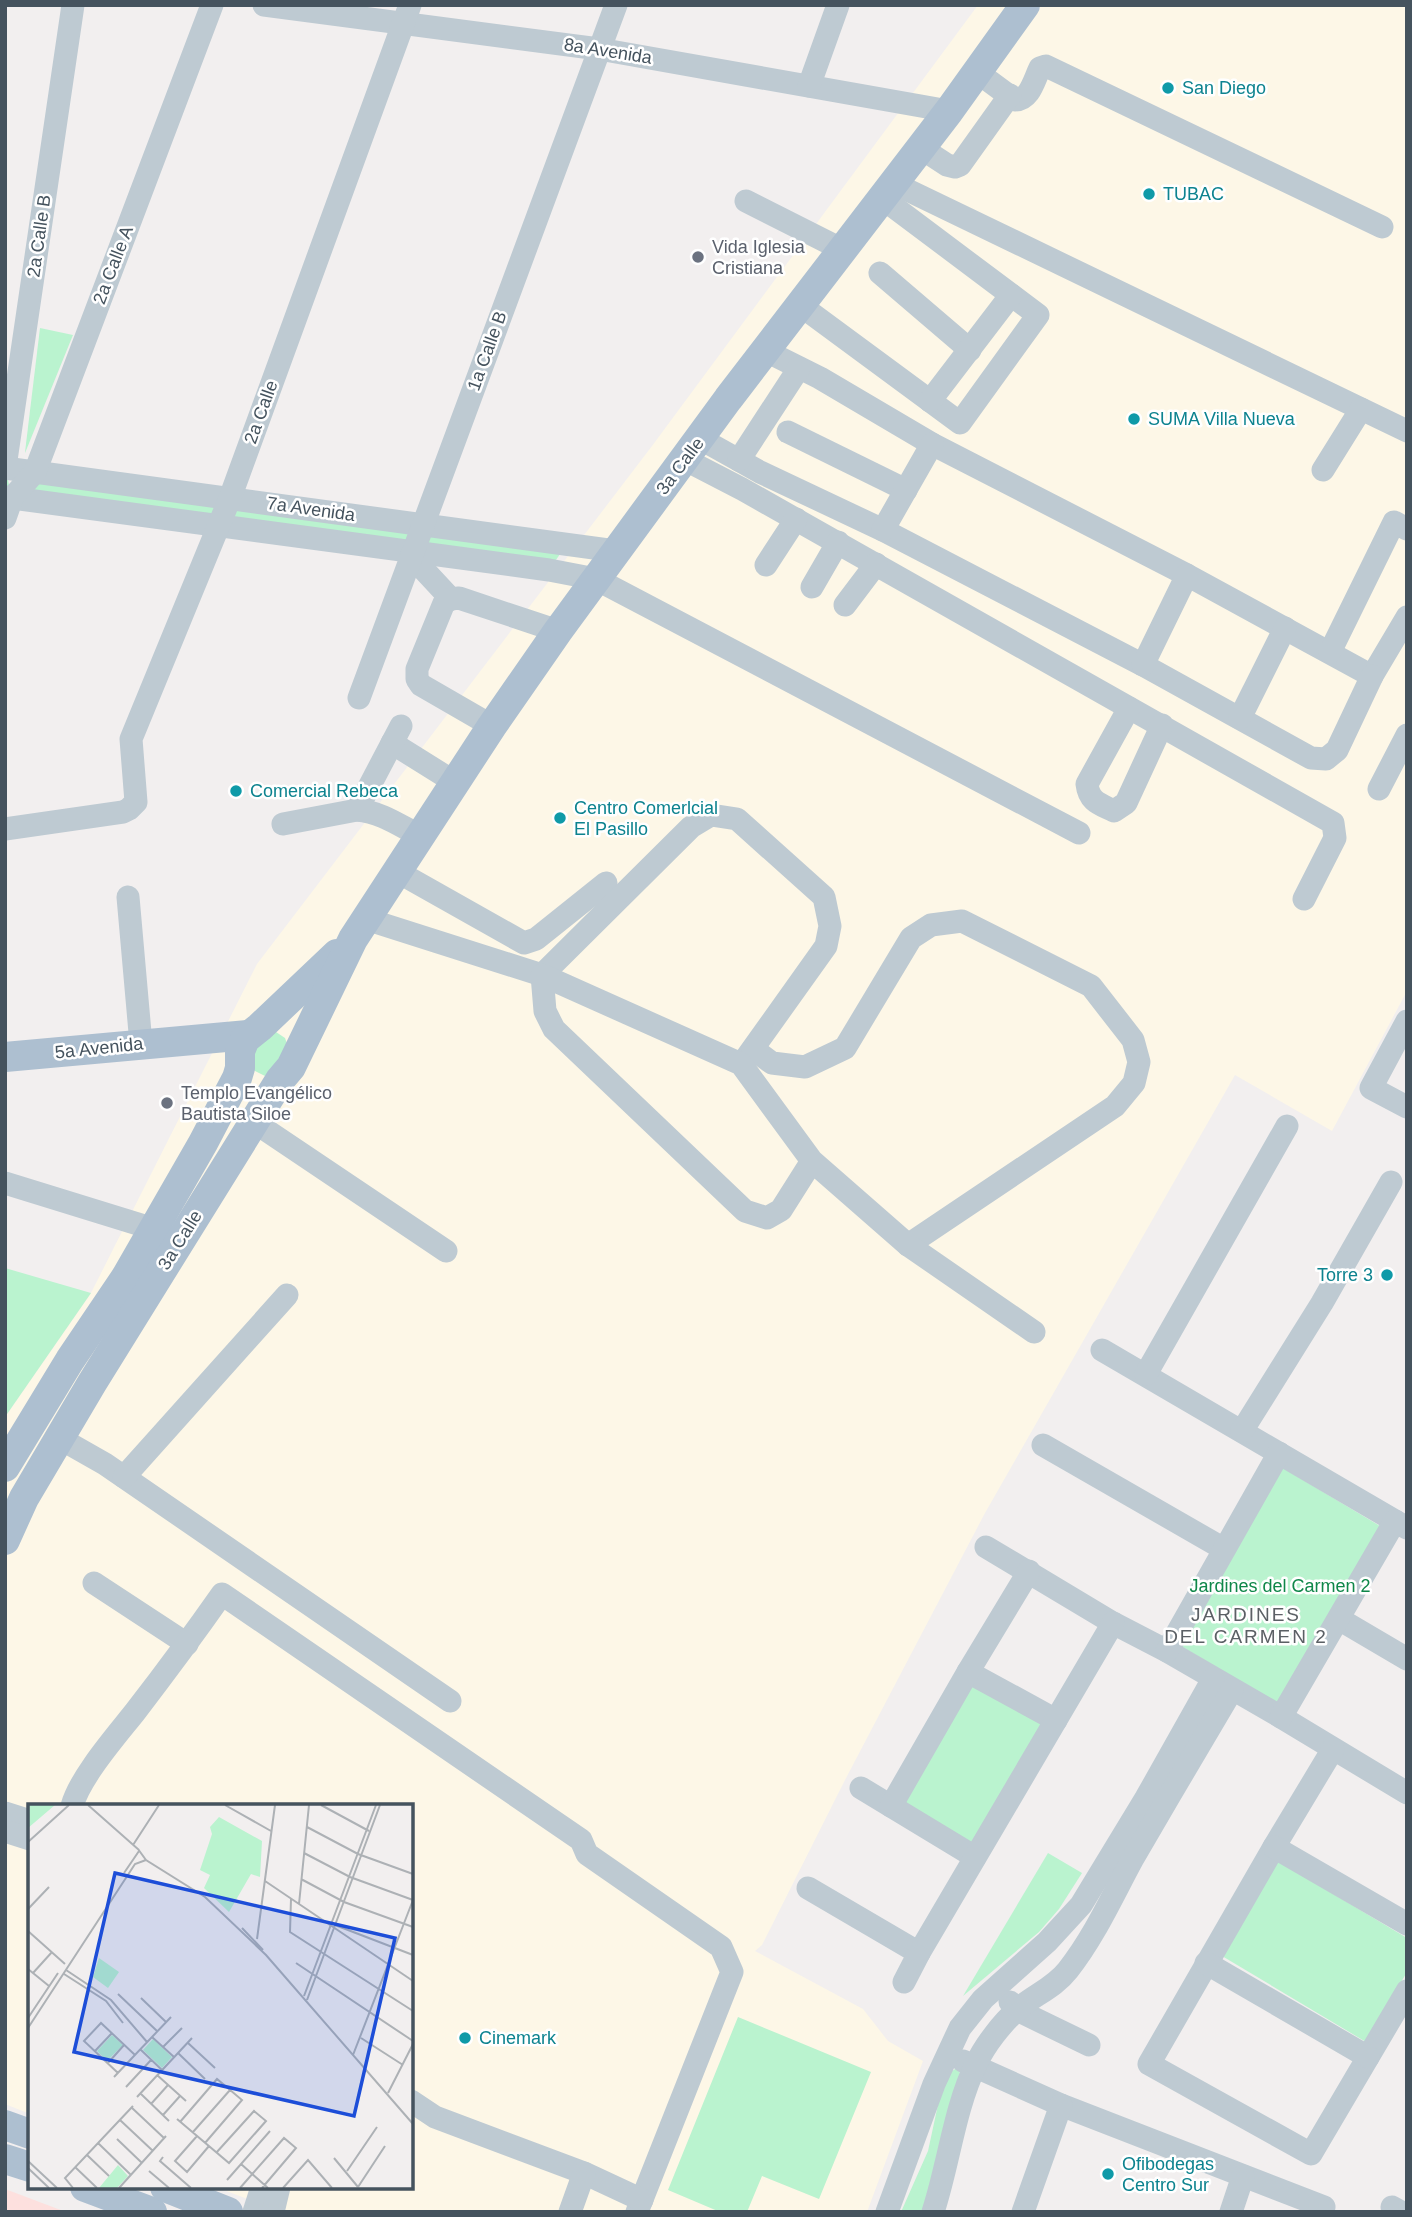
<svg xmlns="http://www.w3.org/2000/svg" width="1412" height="2217" font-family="Arial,sans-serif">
<rect width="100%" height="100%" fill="#f2efef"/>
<!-- commercial -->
<path fill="#fdf7e7" d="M 978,5 L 1407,5 L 1407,991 L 1332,1131 L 1235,1075 L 985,1513 L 845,1780 L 762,1945 L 755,1951 L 863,2009 L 888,2041 L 923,2061 L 867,2212 L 282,2212 L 216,2187 L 411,2187 L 411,1806 L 30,1806 L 30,2114 L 5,2104 L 5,1417 L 91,1293 L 257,964 L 652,446 Z"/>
<!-- medical -->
<path fill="#fde0de" d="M 5,2189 L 66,2212 L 5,2212 Z"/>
<!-- green -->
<g fill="#baf3cf">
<path d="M 40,328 L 73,335 L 25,453 L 25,452 Z"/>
<path d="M 5,468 L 12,497 L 35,472 L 567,544 L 549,570 L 5,497 Z"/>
<path d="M 273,1030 L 285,1038 L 290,1052 L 265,1076 L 251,1069 L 245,1048 Z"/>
<path d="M 5,1268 L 91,1293 L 5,1417 Z"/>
<path d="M 1283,1468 L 1380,1526 L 1277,1703 L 1179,1645 Z"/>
<path d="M 972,1681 L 1044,1724 L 973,1844 L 901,1801 Z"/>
<path d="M 1048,1853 L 1082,1873 L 1059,1909 L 1039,1932 L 963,1996 Z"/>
<path d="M 1278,1861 L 1407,1938 L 1407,1972 L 1366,2042 L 1222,1956 Z"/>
<path d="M 738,2017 L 871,2072 L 819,2199 L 762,2176 L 747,2212 L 720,2212 L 668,2190 Z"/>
<path d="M 955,2069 L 958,2069 L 960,2073 L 922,2212 L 901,2212 L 928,2151 L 939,2100 L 951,2072 Z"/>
</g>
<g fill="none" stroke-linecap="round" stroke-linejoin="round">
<!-- minor -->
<g stroke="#becad2" stroke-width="23">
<path d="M 264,5 L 599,49 L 949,111"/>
<path d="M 977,72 L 1015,100 C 1030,100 1034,80 1040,68 L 1046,66 L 1382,227"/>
<path d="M 809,86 L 838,5"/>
<path d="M 921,148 L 947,165 L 955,167 L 960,165 L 1010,95"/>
<path d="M 893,183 L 1407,431"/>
<path d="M 746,201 L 843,250"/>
<path d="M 880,273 L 970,350"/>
<path d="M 800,305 L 960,423 L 1038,315 L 882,198"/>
<path d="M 766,351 L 820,378 L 932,444 L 1187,575 L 1372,676 L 1407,617"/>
<path d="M 930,401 L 1011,295"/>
<path d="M 788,432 L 906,490"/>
<path d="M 701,439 L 760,472 L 883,530 L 1143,665 L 1311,758 L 1326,759 L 1337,750 L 1372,676"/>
<path d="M 684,459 L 742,489 L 1333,823 L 1335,838 L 1304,899"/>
<path d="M 739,460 L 799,368"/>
<path d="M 5,467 L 73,5"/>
<path d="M 5,468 L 616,551"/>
<path d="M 1323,470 L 1361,409"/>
<path d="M 5,497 L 549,570 L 596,579 L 1079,833"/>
<path d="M 5,518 L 12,498 L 35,472 L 212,5"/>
<path d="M 883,530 L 932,444"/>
<path d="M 411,556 L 451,599"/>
<path d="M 766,565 L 796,519"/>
<path d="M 812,587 L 838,542"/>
<path d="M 845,605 L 876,564"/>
<path d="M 1330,652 L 1394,522 L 1407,529"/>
<path d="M 1143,665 L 1187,575"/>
<path d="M 359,698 L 616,5"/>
<path d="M 1129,708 L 1087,784 C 1089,802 1100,804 1114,811 L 1126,803 L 1162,725"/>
<path d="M 1240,718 L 1285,628"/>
<path d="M 492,726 L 421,685 L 417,679 L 417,669 L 444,603 L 451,599 L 459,598 L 558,631"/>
<path d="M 392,743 L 456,783"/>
<path d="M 1379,789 L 1407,735"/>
<path d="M 357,810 L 401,726"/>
<path d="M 283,824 L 357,810 C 381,812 399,825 420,836"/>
<path d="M 5,829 L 123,812 L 129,809 L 136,802 L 131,739 L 230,498 L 410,5"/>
<path d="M 398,872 L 524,943 L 536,939 L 606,883"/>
<path d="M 128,897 L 141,1044"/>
<path d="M 366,919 L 542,975 L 691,827 L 711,815 L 737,819 L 824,897 L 830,926 L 826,946 L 744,1061"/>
<path d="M 1407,1021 L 1371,1088 L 1407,1107"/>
<path d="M 753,1049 L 772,1063 L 805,1067 L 845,1048 L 911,938 L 931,925 L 962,921 L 1091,986 L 1133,1040 L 1139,1062 L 1134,1083 L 1115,1106 L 908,1245"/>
<path d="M 254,1122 L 446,1251"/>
<path d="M 812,1161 L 781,1210 L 767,1218 L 745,1211 L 554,1029 L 545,1011 L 542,975 L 741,1064 L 812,1161 L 908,1245 L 1034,1332"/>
<path d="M 5,1183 L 154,1229"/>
<path d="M 1102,1350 L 1407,1528"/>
<path d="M 1146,1374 L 1287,1126"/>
<path d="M 1242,1431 L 1322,1303 L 1391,1182"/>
<path d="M 61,1439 L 105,1464 L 450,1701"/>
<path d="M 1043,1445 L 1224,1549"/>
<path d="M 124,1477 L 287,1295"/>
<path d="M 986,1547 L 1113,1623 L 1167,1651 L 1281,1717 L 1407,1793"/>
<path d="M 94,1583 L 187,1644"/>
<path d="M 1339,1619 L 1407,1659"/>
<path d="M 1167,1651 L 1279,1453"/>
<path d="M 968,1672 L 1056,1720"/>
<path d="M 1281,1717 L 1395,1521"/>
<path d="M 1333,1749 L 1274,1847 L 1149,2064 L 1311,2154 L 1407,1991"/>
<path d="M 861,1788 L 975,1857"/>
<path d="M 72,1806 C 80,1777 116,1736 135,1712 C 165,1673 194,1634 222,1594 L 581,1840 L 587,1854 L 721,1947 L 732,1972 L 637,2212"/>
<path d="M 891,1806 L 968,1672 L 1029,1571"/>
<path d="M 5,1813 L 30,1821"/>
<path d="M 5,1831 L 30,1839"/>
<path d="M 1274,1847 L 1407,1924"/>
<path d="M 808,1888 L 919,1953"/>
<path d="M 1206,1963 L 1368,2057"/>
<path d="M 904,1982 L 919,1953 L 1113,1623"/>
<path d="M 1010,2002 L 1017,2010 L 1089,2045"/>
<path d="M 963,2061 L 1061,2105 L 1324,2207"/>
<path d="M 411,2101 L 435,2117 L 584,2173 L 642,2200"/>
<path d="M 1392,2207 L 1401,2212"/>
<path d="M 254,2212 L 262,2187"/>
<path d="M 273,2212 L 279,2187"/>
<path d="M 570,2212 L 584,2173"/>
<path d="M 887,2212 L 934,2084 L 960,2028 L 983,1999 L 1047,1942 L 1081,1905 L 1146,1798 L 1213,1679"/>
<path d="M 933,2212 C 949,2163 954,2110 976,2064 C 985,2045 1002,2023 1018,2009 C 1034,1995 1054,1988 1068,1970 C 1094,1937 1112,1897 1132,1860 C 1165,1803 1198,1747 1232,1690"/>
<path d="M 1023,2212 L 1061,2105"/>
<path d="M 1231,2212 L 1243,2176"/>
</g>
<!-- major -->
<g stroke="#adbfd0" stroke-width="30">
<path d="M 5,1057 L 248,1035"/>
<path d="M 5,1467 L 70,1360 L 126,1277 L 203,1143 L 237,1078 L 240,1068 L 240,1051 L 245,1039 L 260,1027 L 337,954"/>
<path d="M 5,1540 L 24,1498 L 92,1383 L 280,1080 L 291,1067 L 353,939 L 492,726 L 558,631 L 728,399 L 949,111 L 1025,5"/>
<path d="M 5,2125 L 30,2134"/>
<path d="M 5,2159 L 30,2167"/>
<path d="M 85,2187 L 152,2212"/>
<path d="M 165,2187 L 228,2212"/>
</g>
</g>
<!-- markers -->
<g fill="#0f9aa8" stroke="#fff" stroke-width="2.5">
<circle cx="1168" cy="88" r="7"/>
<circle cx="1149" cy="194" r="7"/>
<circle cx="1134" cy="419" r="7"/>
<circle cx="236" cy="791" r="7"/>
<circle cx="560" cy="818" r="7"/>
<circle cx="1387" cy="1275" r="7"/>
<circle cx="465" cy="2038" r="7"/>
<circle cx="1108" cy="2174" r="7"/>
</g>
<g fill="#6b7280" stroke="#fff" stroke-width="2.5">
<circle cx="698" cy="257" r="7"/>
<circle cx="167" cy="1103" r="7"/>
</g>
<g text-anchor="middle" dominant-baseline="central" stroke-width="5" stroke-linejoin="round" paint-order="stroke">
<!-- street labels -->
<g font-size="18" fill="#45535e" stroke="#fff">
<text transform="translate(608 51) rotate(9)">8a Avenida</text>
<text transform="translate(39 236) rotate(-82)">2a Calle B</text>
<text transform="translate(113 265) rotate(-69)">2a Calle A</text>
<text transform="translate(487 351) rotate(-70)">1a Calle B</text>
<text transform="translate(261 412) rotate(-70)">2a Calle</text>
<text transform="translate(680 466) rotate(-53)">3a Calle</text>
<text transform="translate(311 509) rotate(8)">7a Avenida</text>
<text transform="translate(99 1048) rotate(-6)">5a Avenida</text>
<text transform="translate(180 1240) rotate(-58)">3a Calle</text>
</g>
<!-- culture labels -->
<g font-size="18" fill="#0d838f" stroke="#fff" text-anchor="start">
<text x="1182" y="88">San Diego</text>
<text x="1163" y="194">TUBAC</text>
<text x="1148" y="419">SUMA Villa Nueva</text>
<text x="250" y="791">Comercial Rebeca</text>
<text x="574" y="808">Centro Comerlcial<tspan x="574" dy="21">El Pasillo</tspan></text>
<text x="1373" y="1275" text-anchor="end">Torre 3</text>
<text x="479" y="2038">Cinemark</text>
<text x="1122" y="2164">Ofibodegas<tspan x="1122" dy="21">Centro Sur</tspan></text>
</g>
<!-- worship labels -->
<g font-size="18" fill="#5b616d" stroke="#fff" text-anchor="start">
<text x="712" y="247">Vida Iglesia<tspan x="712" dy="21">Cristiana</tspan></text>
<text x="181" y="1093">Templo Evangélico<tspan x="181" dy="21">Bautista Siloe</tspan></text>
</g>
<!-- park labels -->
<g font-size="18" fill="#0f8749" stroke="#fff">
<text x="1280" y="1586">Jardines del Carmen 2</text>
</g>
<!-- neighbourhood labels -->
<g font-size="19" letter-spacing="2" fill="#5b6065" stroke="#fff">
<text x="1246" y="1614">JARDINES<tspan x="1246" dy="22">DEL CARMEN 2</tspan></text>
</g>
</g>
<!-- overview -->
<g transform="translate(28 1804)">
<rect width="385" height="385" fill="#f2efef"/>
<path d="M 0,1 L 27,1 L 0,24 ZM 191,13 L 234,37 L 232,73 L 223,70 L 201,108 L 176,84 L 182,71 L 172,66 L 184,30 L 182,23 ZM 71,154 L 91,168 L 80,184 L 65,173 ZM 84,231 L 95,241 L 79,257 L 69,247 ZM 125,235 L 144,253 L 134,264 L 115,246 ZM 90,361 L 100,372 L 89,384 L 71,384 Z" fill="#baf3cf"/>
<path fill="none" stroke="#adb1b5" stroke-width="2" d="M 60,1 L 111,46M 197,1 L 243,27M 293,1 L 341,27M 279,23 L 330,50 L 385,70M 0,38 L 41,1M 105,41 L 131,1M 110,45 L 118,56 L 177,93 L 238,151 L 385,320M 276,49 L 322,73 L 385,96M 96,69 L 111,47M 273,75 L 316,98 L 385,123M 237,77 L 385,177M 263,95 L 262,128 L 385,207M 271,100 L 281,1M 0,105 L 21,83M 307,121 L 385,151M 214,124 L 235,146M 0,127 L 37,160M 229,135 L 247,1M 268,159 L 385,237M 0,165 L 21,182M 38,166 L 83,196 L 119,238M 5,169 L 24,148M 36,170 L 78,197 L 95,219M 90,190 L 129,227M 276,192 L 348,1M 113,194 L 138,218M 279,196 L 352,1M 0,214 L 30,169M 0,224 L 107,60 L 118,56M 124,233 L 146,253M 333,234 L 375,261M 160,239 L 187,264M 135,243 L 154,224M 113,246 L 134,266M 67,247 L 84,229M 150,249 L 177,275M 325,251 L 385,96M 80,259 L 96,241M 90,269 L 56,237 L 73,219 L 107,251M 129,271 L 158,297M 86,273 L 143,213M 98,283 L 123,256M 112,289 L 141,317M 360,289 L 385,240M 109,293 L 164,234M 123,300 L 140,281M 103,303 L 136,334M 135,311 L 152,292M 149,315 L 201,359 L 238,317 L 226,307 L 188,349M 92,316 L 125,347M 152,318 L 189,275 L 214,296 L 177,339M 165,328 L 202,286M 169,332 L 147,357 L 159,368 L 181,342M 89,335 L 114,359M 70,339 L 103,371M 59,351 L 81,372M 135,353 L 132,357 L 163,384M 306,354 L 330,383M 0,357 L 29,384M 213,360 L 240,384M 47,363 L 69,384M 0,364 L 21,384M 121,367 L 141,384M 319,367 L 349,323M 199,376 L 242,327M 330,383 L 357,342M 45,384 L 37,374 L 105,302M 91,384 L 138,332M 212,384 L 256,334 L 268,344 L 234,384M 255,384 L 280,356 L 304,384"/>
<path fill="#1d4ed8" fill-opacity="0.15" stroke="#1d4ed8" stroke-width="3.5" d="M 87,69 L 367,134 L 326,312 L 46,248 Z"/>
<rect width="385" height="385" fill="none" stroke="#45535e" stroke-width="3.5"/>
</g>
<!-- border -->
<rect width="1412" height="2217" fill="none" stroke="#45535e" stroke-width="14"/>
</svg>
